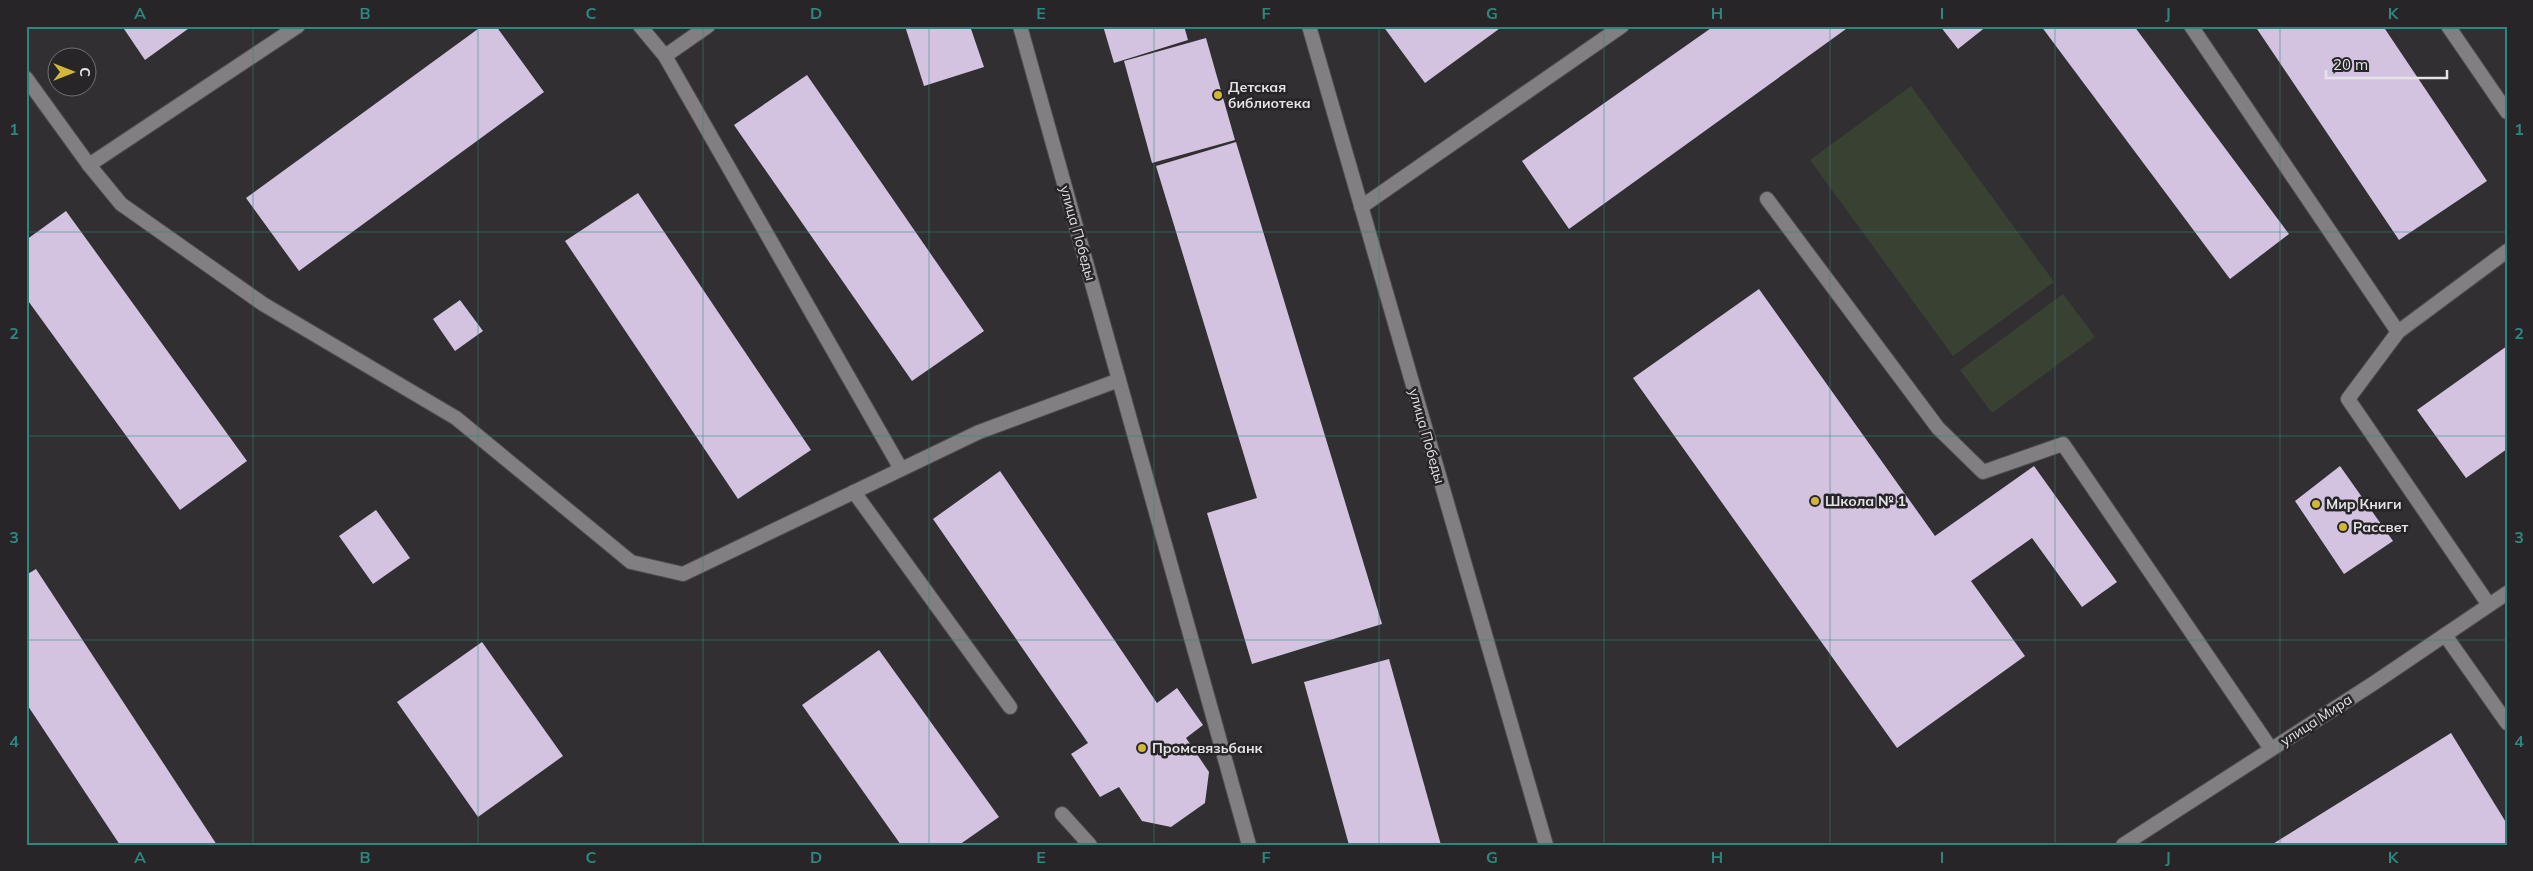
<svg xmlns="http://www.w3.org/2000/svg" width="2533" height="871" font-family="Mulish,sans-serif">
<rect width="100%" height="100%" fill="#312f31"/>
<!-- green -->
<g fill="#394232">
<path d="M 1911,86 L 2054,282 L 1953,356 L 1810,160 Z"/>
<path d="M 2063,294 L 2095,337 L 1992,413 L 1960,370 Z"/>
</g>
<!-- building -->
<g fill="#d3c3e1">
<path d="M 122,26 L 192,26 L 145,60 Z"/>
<path d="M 482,26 L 496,26 L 544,92 L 299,271 L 246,198 Z"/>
<path d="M 905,26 L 970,26 L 984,67 L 924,86 Z"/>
<path d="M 1103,26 L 1184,26 L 1188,40 L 1114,63 Z"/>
<path d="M 1383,26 L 1503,26 L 1425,83 Z"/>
<path d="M 1714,26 L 1844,26 L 1846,29 L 1569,229 L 1522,161 Z"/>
<path d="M 1940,26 L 1987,26 L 1958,49 Z"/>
<path d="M 2041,26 L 2134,26 L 2289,234 L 2230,279 Z"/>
<path d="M 2255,26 L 2383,26 L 2487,181 L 2399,240 Z"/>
<path d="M 1206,38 L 1235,140 L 1152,163 L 1124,61 Z"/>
<path d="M 807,75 L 984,331 L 912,381 L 734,125 Z"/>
<path d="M 1236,142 L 1382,624 L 1252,664 L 1207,513 L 1257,498 L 1156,166 Z"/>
<path d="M 638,193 L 811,450 L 738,499 L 565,241 Z"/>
<path d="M 66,211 L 247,461 L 180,510 L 26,298 L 26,240 Z"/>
<path d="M 1759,289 L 1935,536 L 2034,466 L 2117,582 L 2082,607 L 2032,538 L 1971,581 L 2025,656 L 1897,748 L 1633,378 Z"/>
<path d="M 460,300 L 483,331 L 455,351 L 433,319 Z"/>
<path d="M 2507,346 L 2507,449 L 2466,478 L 2417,410 Z"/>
<path d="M 2340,466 L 2393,541 L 2344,574 L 2295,501 Z"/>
<path d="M 1000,471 L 1157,703 L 1177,688 L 1203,725 L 1186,738 L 1209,772 L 1205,803 L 1171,827 L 1142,821 L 1119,787 L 1100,797 L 1071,754 L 1088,743 L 933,519 Z"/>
<path d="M 376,510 L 410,558 L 373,584 L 339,536 Z"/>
<path d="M 36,569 L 217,845 L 120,845 L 26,703 L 26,575 Z"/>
<path d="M 482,642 L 563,756 L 478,817 L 397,702 Z"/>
<path d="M 879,650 L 999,817 L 959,845 L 901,845 L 802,705 Z"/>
<path d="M 1389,659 L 1441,845 L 1349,845 L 1304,682 Z"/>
<path d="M 2451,733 L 2507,824 L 2507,845 L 2271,845 Z"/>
</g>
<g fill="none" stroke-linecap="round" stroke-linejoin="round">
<defs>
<g id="service">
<path d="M 640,26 L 665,56 L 901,469"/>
<path d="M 2191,26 L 2398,332"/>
<path d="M 2448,26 L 2507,112"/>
<path d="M 665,56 L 708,26"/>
<path d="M 26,78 L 89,165 L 121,204 L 263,304 L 456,418 L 631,562 L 683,574 L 979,432 L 1119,380"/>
<path d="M 89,165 L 298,26"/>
<path d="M 1767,199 L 1938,428 L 1983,472 L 2063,444 L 2271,749"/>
<path d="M 1361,207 L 1622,26"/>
<path d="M 854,492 L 1010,707"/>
<path d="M 2489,605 L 2348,399 L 2398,332 L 2507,251"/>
<path d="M 2445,635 L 2507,723"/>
<path d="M 1062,814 L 1090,845"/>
</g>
<g id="minor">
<path d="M 1020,26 L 1249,845"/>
<path d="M 1309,26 L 1546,845"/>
</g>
<path id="tertiary" d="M 2123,845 L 2374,683 L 2507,593"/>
</defs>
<!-- service casing -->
<use href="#service" stroke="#4e4c4e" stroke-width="16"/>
<!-- minor casing -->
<use href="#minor" stroke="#4e4c4e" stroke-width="16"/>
<!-- tertiary casing -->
<use href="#tertiary" stroke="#4e4c4e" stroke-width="16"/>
<!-- service -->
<use href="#service" stroke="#827f82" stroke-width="14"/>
<!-- minor -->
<use href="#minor" stroke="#827f82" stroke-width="14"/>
<!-- tertiary -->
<use href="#tertiary" stroke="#827f82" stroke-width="14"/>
</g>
<!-- grid -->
<path fill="none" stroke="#2f8680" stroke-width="1" stroke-opacity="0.55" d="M 253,26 L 253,845M 478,26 L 478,845M 703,26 L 703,845M 929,26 L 929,845M 1154,26 L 1154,845M 1379,26 L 1379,845M 1604,26 L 1604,845M 1830,26 L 1830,845M 2055,26 L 2055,845M 2280,26 L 2280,845M 26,232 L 2507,232M 26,436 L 2507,436M 26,640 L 2507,640"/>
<!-- markers -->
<g fill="#d2b635" stroke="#272527" stroke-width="2">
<circle cx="1218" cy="95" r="5"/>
<circle cx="1815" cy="501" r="5"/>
<circle cx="2316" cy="504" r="5"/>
<circle cx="2343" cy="527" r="5"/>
<circle cx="1142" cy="748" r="5"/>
</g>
<g text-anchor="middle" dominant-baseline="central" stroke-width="5" stroke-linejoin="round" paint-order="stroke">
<!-- poi labels -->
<g font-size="14" font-weight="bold" fill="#e5e3e5" stroke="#272527" text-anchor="start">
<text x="1228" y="87">Детская<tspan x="1228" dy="16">библиотека</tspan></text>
<text x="1825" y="501">Школа № 1</text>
<text x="2326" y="504">Мир Книги</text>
<text x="2353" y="527">Рассвет</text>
<text x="1152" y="748">Промсвязьбанк</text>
</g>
<!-- street labels -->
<g font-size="14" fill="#e5e3e5" stroke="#272527">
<text transform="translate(1078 233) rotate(74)">улица Победы</text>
<text transform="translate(1427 436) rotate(74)">улица Победы</text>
<text transform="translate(2316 720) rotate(-33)">улица Мира</text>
</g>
</g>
<!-- border -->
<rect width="2533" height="871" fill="none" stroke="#272527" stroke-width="55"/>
<!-- north arrow -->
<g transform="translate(72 72) rotate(90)"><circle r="24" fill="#272527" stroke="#737173"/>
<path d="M0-4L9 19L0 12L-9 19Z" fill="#d2b635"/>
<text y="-8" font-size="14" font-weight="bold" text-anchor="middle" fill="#e5e3e5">С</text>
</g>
<!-- scale -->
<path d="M2326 70v8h121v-8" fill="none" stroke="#e5e3e5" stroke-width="2.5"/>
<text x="2333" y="70" font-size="15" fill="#e5e3e5" stroke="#272527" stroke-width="4" paint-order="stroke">20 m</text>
<rect x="28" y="28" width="2478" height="816" fill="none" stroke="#2f8680" stroke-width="2"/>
<g font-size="16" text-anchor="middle" font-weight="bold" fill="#2f8680">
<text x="140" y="19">A</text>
<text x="365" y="19">B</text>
<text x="591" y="19">C</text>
<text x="816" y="19">D</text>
<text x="1041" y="19">E</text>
<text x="1266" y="19">F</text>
<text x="1492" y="19">G</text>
<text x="1717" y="19">H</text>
<text x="1942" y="19">I</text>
<text x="2168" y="19">J</text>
<text x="2393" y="19">K</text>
<text x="14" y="135">1</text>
<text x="2519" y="135">1</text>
<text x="14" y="339">2</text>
<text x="2519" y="339">2</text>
<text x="14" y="543">3</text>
<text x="2519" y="543">3</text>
<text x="14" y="747">4</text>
<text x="2519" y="747">4</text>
<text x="140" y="863">A</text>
<text x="365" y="863">B</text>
<text x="591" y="863">C</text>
<text x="816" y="863">D</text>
<text x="1041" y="863">E</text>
<text x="1266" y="863">F</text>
<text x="1492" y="863">G</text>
<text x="1717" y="863">H</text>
<text x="1942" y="863">I</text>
<text x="2168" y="863">J</text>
<text x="2393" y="863">K</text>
</g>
</svg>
